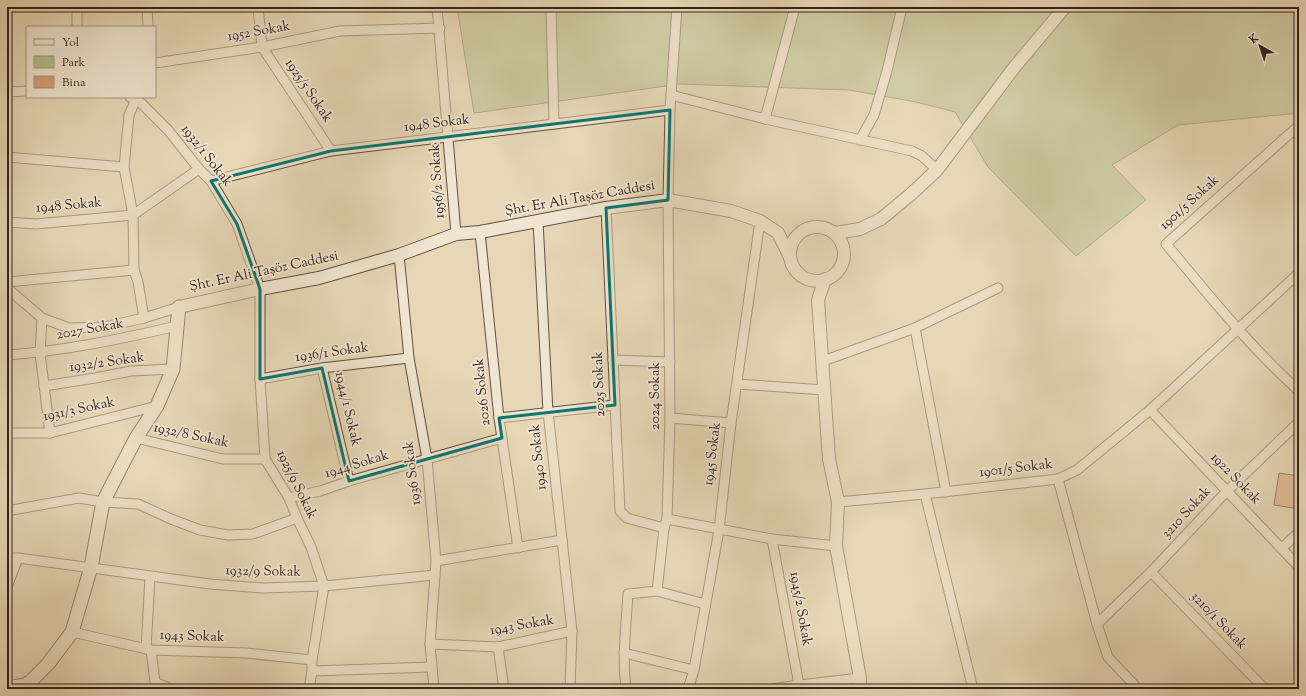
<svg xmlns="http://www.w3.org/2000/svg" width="1306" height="696" font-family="'Sorts Mill Goudy',serif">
<rect width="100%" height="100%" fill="#e7d7b6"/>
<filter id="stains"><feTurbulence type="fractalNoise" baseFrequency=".005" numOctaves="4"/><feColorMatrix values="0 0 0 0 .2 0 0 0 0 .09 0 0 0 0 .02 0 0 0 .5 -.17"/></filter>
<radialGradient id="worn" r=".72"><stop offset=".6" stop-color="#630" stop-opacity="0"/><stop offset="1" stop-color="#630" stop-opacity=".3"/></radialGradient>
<!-- green -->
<path fill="#b3bf90" stroke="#737156" d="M 457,7 L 1299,7 L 1299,113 L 1178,125 L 1112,165 L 1146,200 L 1076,256 L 988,167 L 955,112 L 916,102 L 849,90 L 680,84 L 474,113 Z"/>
<!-- building -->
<path fill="#d79e77" stroke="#33231c" d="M 1279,473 L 1299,476 L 1299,509 L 1274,505 Z"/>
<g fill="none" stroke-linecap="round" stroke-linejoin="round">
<defs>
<g id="minor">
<path d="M 147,7 L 148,27"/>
<path d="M 258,7 L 262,47 L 331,151"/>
<path d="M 437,7 L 456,234"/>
<path d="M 551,7 L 554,124"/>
<path d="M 77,27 L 77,7"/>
<path d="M 155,63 L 262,47 L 340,31 L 440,28"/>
<path d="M 7,92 L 27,91"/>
<path d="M 671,95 L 765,119 L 912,151 L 922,156 L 937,170"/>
<path d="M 130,97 L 140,102 L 168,130 L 199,169 L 211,181 L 237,224 L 260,289 L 260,379 L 265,459 L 289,498 L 297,518 L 311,547 L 324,586 L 312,660 L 312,671 L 309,689"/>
<path d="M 137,97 L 129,115 L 124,167 L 133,215 L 134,270 L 138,282 L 144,318"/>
<path d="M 765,119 L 795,7"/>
<path d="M 1299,133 L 1295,129 L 1166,244 C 1208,294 1250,347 1299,391"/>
<path d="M 860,140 L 874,115 L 887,71 L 902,7"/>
<path d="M 7,157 L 124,167"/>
<path d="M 211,181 L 331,151 L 670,110"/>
<path d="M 606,208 L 620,511 L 627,518 L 664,528"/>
<path d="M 538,221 L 548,412 L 572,631 L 570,689"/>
<path d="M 7,222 L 36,224 L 133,215 L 199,169"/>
<path d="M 480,232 L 499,418 L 518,548"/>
<path d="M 399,255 L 409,358 L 427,459 L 436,561 L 430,644 L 434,689"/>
<path d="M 7,282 L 134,270"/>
<path d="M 7,288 L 42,318 L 69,328 L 104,327 L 144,318 L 179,307"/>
<path d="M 42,318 L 40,353 L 50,433"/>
<path d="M 915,328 L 946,492"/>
<path d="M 7,355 C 64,351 121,339 177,326"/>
<path d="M 613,360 L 670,362"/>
<path d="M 823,361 L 915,328 L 998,288"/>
<path d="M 322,368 L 349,481"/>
<path d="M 260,379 L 322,368 L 409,358"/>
<path d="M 737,384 L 825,390"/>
<path d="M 44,386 L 95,378 L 131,371 L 173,369"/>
<path d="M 1150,410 L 1299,567"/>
<path d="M 499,418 L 615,405"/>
<path d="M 670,418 L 731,423"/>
<path d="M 7,433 L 50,433 L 157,406"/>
<path d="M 136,438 L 223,459 L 265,459"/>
<path d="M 1058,479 L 1097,624 L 1108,657 L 1138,689"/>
<path d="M 925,494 L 973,689"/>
<path d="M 289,498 L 320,491 L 349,481 L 502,438"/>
<path d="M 838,502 L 925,494 L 1058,479 L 1077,470 L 1150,410 L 1299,273"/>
<path d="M 7,511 L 79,498 L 103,502 L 138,504 L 171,519 L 200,530 L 228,535 L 253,534 L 297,518"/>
<path d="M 667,519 L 772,539 L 836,546"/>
<path d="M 772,539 L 799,685"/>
<path d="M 1282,548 L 1299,532"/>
<path d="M 7,558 L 18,558 L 210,584 L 262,588 L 324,586 L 435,575"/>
<path d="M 436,561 L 562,540"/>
<path d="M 1151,572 L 1265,689"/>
<path d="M 7,587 L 18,558"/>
<path d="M 657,591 L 664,528 L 667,519 L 670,418 L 668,200 L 670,110 L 677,7"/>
<path d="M 1097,624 L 1151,572 L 1227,491 L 1299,422"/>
<path d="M 72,632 L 151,650 L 246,653 L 312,660"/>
<path d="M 430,644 L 498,647 L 572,631"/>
<path d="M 498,647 L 504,689"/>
<path d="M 146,649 L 150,577"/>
<path d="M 151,650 L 155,682 L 171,689"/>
<path d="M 624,653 L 694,670"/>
<path d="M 312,671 L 432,667"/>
<path d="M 626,689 C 622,657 626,626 628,594 L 657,591 L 705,604"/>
<path d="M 688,689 L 694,670 L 719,530 L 731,423 L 760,221"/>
<path d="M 772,689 L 799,685 L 860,678"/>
</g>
<g id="tertiary">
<circle cx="817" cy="254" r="27"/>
<path d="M 835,233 L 860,229 L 881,219 L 910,195 L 937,170 L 1013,69 L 1065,7"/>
<path d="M 825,279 L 818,300 L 829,459 L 838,502 L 836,546 L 860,678 L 860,689"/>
<path d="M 179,307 L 260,289 L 319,278 L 399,255 L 456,234 L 480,232 L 606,208 L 668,200 L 731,211 L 760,221 L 778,233 L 790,257"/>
</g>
<path id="secondary" d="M 7,688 L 25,685 L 30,682 L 48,664 L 72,632 L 91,567 L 103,502 L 136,438 L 157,406 L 173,369 L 179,307"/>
</defs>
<!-- minor casing -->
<use href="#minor" stroke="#605042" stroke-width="11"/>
<!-- tertiary casing -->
<use href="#tertiary" stroke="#605042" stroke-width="14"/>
<!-- secondary casing -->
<use href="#secondary" stroke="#33231c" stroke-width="15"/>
<!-- minor -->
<use href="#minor" stroke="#efe5d0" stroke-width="9"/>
<!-- tertiary -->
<use href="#tertiary" stroke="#efe5d0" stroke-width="12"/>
<!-- secondary -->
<use href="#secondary" stroke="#efe5d0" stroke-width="13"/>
</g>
<!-- marked area -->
<path d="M0 0H1306V696H0ZM 670,110 L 668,200 L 606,208 L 615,405 L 499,418 L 502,438 L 349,481 L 322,368 L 260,379 L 260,289 L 237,224 L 211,181 L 331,151 Z" fill="#e7d7b6" fill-opacity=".55" fill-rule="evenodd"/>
<path fill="none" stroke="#0f766e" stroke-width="3" stroke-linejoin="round" d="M 670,110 L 668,200 L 606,208 L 615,405 L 499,418 L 502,438 L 349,481 L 322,368 L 260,379 L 260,289 L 237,224 L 211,181 L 331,151 Z"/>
<g text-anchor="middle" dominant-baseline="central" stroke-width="3.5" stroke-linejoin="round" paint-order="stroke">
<!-- street labels -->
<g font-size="14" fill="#33231c" stroke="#efe5d0">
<text transform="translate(259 32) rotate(-10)">1952 Sokak</text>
<text transform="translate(308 91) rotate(56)">1925/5 Sokak</text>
<text transform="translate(437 124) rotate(-7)">1948 Sokak</text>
<text transform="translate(206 156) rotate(52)">1932/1 Sokak</text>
<text transform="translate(438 181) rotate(-94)">1956/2 Sokak</text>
<text transform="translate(580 199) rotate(-10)">Şht. Er Ali Taşöz Caddesi</text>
<text transform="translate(1190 203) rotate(-42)">1901/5 Sokak</text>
<text transform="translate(69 206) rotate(-5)">1948 Sokak</text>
<text transform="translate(264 272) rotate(-12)">Şht. Er Ali Taşöz Caddesi</text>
<text transform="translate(90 330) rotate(-10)">2027 Sokak</text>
<text transform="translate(332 353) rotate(-8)">1936/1 Sokak</text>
<text transform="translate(107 363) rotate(-8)">1932/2 Sokak</text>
<text transform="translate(600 384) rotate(-92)">2025 Sokak</text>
<text transform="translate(483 392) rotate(-96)">2026 Sokak</text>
<text transform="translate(656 396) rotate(-90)">2024 Sokak</text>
<text transform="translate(347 409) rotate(77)">1944/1 Sokak</text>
<text transform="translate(79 410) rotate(-12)">1931/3 Sokak</text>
<text transform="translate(191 436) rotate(12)">1932/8 Sokak</text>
<text transform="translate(713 454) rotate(-83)">1945 Sokak</text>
<text transform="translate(539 457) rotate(-96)">1940 Sokak</text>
<text transform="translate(357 465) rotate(-17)">1944 Sokak</text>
<text transform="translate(1016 469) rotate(-7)">1901/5 Sokak</text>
<text transform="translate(413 473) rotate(-97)">1936 Sokak</text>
<text transform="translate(1235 479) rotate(46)">1922 Sokak</text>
<text transform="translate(296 485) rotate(64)">1925/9 Sokak</text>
<text transform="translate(1187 513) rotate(-47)">3210 Sokak</text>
<text transform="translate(263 572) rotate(1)">1932/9 Sokak</text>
<text transform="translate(800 609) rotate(80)">1945/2 Sokak</text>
<text transform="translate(1218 621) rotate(46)">3210/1 Sokak</text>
<text transform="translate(522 626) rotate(-10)">1943 Sokak</text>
<text transform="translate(192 637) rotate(2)">1943 Sokak</text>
</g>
</g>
<!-- margin -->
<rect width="1306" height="696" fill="none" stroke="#e7d7b6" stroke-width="24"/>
<rect x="8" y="8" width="1290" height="680" fill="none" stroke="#33231c" stroke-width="2"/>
<rect x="12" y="12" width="1282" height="672" fill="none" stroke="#33231c"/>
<!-- legend -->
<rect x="26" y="26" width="130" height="72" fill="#efe5d0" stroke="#a49788"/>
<rect x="34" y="39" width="20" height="6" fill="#efe5d0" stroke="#a49788"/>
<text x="62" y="46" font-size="12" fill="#33231c">Yol</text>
<rect x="34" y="56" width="20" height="12" fill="#b3bf90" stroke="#a49788"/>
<text x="62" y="66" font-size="12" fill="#33231c">Park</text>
<rect x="34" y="76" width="20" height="12" fill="#d79e77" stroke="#a49788"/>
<text x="62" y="86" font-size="12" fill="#33231c">Bina</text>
<!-- north arrow -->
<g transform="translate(1260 46) rotate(320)" stroke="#efe5d0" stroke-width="3" paint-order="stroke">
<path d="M0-3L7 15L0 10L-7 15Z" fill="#33231c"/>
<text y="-6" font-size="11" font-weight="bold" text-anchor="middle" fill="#33231c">K</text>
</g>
<rect width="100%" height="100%" filter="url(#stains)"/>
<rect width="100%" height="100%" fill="url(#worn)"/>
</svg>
